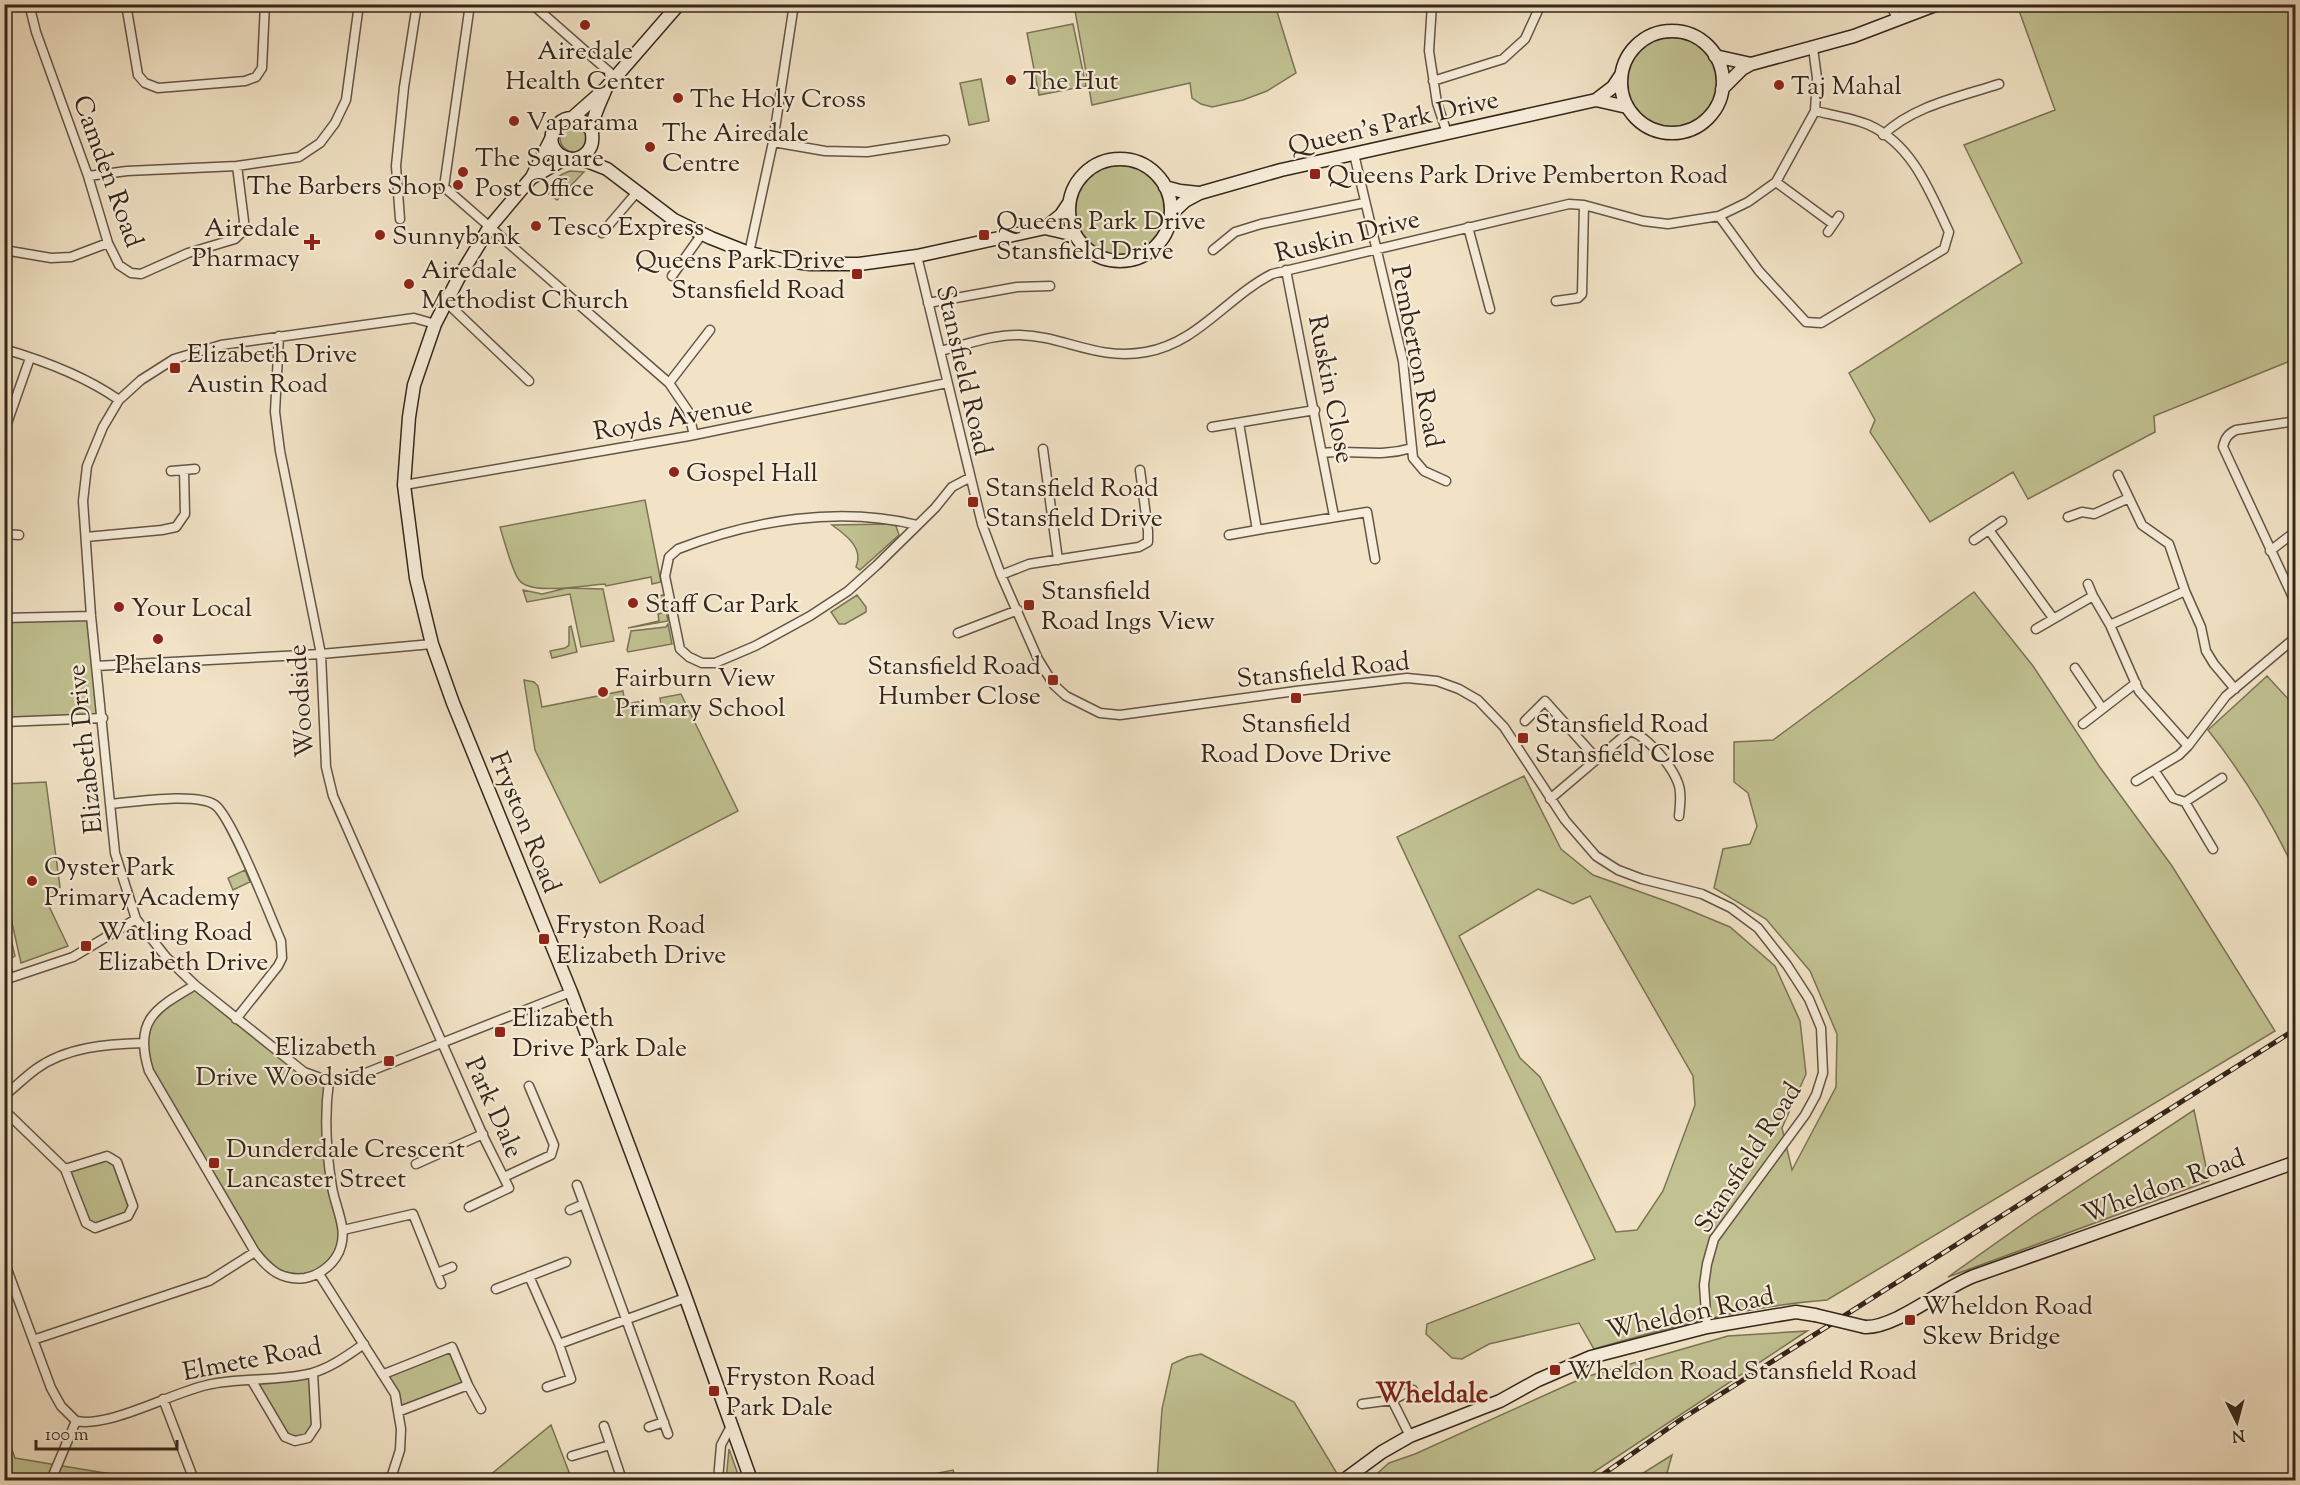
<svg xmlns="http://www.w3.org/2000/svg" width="2300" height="1485" viewBox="0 0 2300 1485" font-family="'Sorts Mill Goudy',serif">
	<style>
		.green { fill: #c1c191; stroke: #7b7456; stroke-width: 1.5; fill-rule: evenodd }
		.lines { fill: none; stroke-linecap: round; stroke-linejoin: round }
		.street-casing { stroke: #645546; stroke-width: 11 }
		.secondary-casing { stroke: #35261b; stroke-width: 15 }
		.street { stroke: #f7edda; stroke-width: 8 }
		.secondary { stroke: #f7edda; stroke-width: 12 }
		.rail-casing { stroke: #35261b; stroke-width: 5 }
		.rail { stroke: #f7edda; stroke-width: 3; stroke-dasharray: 9; stroke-linecap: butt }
		.secondary-bridge-casing { stroke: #35261b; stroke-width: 15; stroke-linecap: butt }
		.secondary-bridge { stroke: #f7edda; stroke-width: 12 }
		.poi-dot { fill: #8f2418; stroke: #f7edda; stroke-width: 2 }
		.labels { text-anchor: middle; stroke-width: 4.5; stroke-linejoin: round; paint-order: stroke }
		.poi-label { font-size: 26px; fill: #35261b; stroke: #f7edda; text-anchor: start }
		.street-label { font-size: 26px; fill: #35261b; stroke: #f7edda }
		.neighbourhood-label { font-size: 27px; font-weight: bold; fill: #7a1f14; stroke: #f7edda }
	</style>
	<rect width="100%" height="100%" fill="#f2e3c6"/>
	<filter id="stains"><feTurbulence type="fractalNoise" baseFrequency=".00333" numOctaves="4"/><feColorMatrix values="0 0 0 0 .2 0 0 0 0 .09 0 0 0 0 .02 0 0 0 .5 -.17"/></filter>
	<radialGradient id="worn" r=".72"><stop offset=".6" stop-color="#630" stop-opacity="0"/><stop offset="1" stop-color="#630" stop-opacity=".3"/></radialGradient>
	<path class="green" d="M1074,5H1275L1296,73L1267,91L1243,100L1212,107L1201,104L1192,98L1190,83L1092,105Z
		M2017,5H2295V359L2154,416L2155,432L2028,499L2013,472L1930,522L1870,432L1875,420L1849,373L2022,263L1964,145L2055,110Z
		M1073,24L1086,86L1039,95L1027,33Z
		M1626 83a46 46 0 1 1 92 0a46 46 0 1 1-92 0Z
		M981,79L989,121L969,125L960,83Z
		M560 138a14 14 0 1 1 28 0a14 14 0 1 1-28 0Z
		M1074 211a46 46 0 1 1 92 0a46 46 0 1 1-92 0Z
		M570,171L584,172L557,200L546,192C549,182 560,174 570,171Z
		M645,500L661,582L652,584L651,577L606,586L605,584C585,585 531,596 519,580C512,571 504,540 500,527Z
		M890,524L896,526L899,535L860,570L856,567C864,548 846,535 832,525Z
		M567,588L603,589L614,641L581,647L570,594L527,602L523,590L542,594Z
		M1974,592L2033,666L2099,766L2172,866L2275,1031L1827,1300C1748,1306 1670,1327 1594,1349L1579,1323L1489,1344L1462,1359L1452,1358L1426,1334L1427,1324L1595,1259L1397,837L1524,776L1561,849L1593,875L1677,905L1730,927L1775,966L1800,1021L1806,1074L1782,1128L1792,1170L1836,1087L1837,1034L1810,971L1766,919L1714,888L1723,849L1750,844L1757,826L1748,793L1734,782V742L1773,740ZM1538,889L1573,904L1590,896L1693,1076L1695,1105L1663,1191L1637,1230L1616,1232L1540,1077L1520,1058L1459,936Z
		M663,595L668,621L628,628L659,621L658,614L665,612L664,609L657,610L655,597Z
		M857,595L866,607V612L845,624H839L831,612Z
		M91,616L103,718L5,723L4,620Z
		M668,624L672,644L628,652L627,650L631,631L666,627Z
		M571,626L577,652L552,658L550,651L565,648L569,645V627Z
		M2267,676L2291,702L2295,698V871C2271,820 2243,774 2208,730Z
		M524,680L534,682L538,686L542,707L623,691L625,704L643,701L645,708L661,705L660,698L681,694L738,811L600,883L535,750Z
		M46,782L60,887L47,902L68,946L21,963L5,892V784Z
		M245,870L250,882L233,890L228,878Z
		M4,917H6L15,956L9,959L14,977L4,980Z
		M195,985L304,1072L329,1081L326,1145L343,1230L332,1262L305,1278L268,1269L149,1071L146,1030L150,1018Z
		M2194,1110L2209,1181L1948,1277L2034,1216Z
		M107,1156L117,1162L133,1206L128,1216L95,1228L86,1223L65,1169Z
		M1807,1331L1582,1480H1370L1389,1463L1415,1454L1585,1377L1728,1336Z
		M452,1347L468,1385L400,1411L384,1374Z
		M1201,1354L1294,1402L1338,1475L1332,1480H1157L1162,1409L1172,1364L1187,1357Z
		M313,1373L316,1426L308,1438L285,1437L252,1381Z
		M551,1425L572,1480H484Z
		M4,1427L15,1458L135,1478L137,1480H5Z
		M729,1449L740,1480H726Z
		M1672,1455L1665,1480H1632Z
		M953,1470L956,1480H903Z"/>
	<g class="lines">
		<g class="street-casing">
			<path id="street" d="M29,4L36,32L88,176L108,243L119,265L131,273L141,274L188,253L235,239L242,232L244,221L237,166
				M126,4L138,75L145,83L158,88L245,81L256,77L262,68L265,4
				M470,4L444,187L669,383L688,411L694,435
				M532,4L615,77
				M1432,4L1429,51L1437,103L1447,133
				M1891,4L1897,20
				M1433,81L1503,59L1525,39L1541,4
				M1883,135C1913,106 1959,97 1999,84
				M773,142L825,151L867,152L945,140
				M1354,154L1403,361L1413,458L1424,471L1446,481
				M88,176L127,171L237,166L299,157L320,143L335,123L346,100L359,4
				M1776,182L1833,224
				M1719,216L1759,271L1806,322L1821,323L1944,249L1949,232C1930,192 1913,145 1869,125C1853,118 1832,115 1815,111
				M400,219L396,166L404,87L417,4
				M1468,227L1490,309
				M1828,232L1839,216
				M602,233L637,192
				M4,250L51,258L71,257L108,243
				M1213,250L1235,232L1261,224L1364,203
				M749,253L773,142L794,4
				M917,256L982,524L1001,575L1038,659L1054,685L1066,696L1100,713L1120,715L1296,691L1407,678L1437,681L1459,689L1478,700L1504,727L1565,820L1596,856L1618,870L1642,879L1702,894L1731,908L1758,928L1787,965L1809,999L1821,1028L1823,1073L1816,1095L1805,1115L1714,1239L1707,1264L1704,1285L1707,1327
				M1286,270L1334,516
				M672,276L702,234
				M1556,301L1578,298L1582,294L1584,205
				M446,302L529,381
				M928,303L1017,287L1050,286
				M435,324L414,318L221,345L174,359L141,380L119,400L103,427L87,466L83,501L91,616L115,853L136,919L166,957L195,985L304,1072L329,1081L358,1076L571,992
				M279,336L275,412L280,451L321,654L326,767L333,796L485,1140L509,1188L469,1207
				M4,349C45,361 85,376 119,400
				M940,351C965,345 994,334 1020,335C1064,336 1097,361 1146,352C1198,343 1227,297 1272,274L1569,204L1584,205L1643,221L1668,224L1719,216L1748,202L1776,182L1815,111L1817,78L1813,48
				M669,383L710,330
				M2296,421L2236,430C2228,434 2225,438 2223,447L2296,604
				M1239,423L1257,530L1367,512L1375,559
				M1212,427L1315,410
				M4,432L30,358
				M1043,449L1058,560
				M1323,453C1356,449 1378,458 1412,448
				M171,471L195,469
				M2118,475L2142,525L2169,544L2185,591L2201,627L2206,651L2214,664L2235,689
				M404,485L689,436L947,383
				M2068,517L2082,512L2094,514L2129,498
				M917,525C839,506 753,520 678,549L669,557L665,576L680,649L689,657L702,663H715L755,646L810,616L848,591L877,565L935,508L952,487L969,478
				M1989,530L2053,618
				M4,534L19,535
				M1229,535L1257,530
				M86,537L162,530L176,527L185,514L184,470
				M1974,540L2002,521
				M2270,551L2296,531
				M1001,575L1029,564L1139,547L1148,542V531L1140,470
				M2088,584L2093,596
				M4,618L91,616
				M2110,625L2185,591
				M2036,629L2093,596L2110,625L2139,691L2188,746
				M958,633L1018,610
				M96,666L321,654L432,644
				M2075,668L2102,708
				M1525,721L1545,701L1596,758
				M4,722L103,718
				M2083,724L2136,683
				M2154,770L2173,798L2185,802L2222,778
				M2136,781L2179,755L2188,746L2226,696L2296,637
				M1550,799L1630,731C1647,736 1672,766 1678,783C1682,793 1680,806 1679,816
				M2185,802L2213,849
				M110,804C133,802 197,792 215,805C232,817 270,916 281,941L282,958L278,966L236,1019
				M4,980L73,957L136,919
				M195,985C156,1008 133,1020 149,1071L255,1252C269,1270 282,1281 305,1278C321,1275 337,1262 341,1246C347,1227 335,1206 332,1187C326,1151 324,1117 329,1081
				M4,1096C15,1087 25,1077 36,1069C66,1047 107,1044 143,1043
				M4,1110L65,1169L86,1223L95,1228L128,1216L133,1206L117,1162L107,1156L65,1169
				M416,1164L483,1134
				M504,1177L551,1155L554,1145L529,1086
				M577,1185L668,1434
				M570,1210L584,1204
				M343,1230L413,1214L441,1284
				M4,1261L51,1388L61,1406L76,1421C109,1428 171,1393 207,1385C241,1377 278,1382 312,1373C332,1367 348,1355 364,1344
				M437,1273L452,1267
				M319,1274L395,1394L401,1429L400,1450L392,1475L387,1480
				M529,1276L559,1344L571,1379L547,1387
				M496,1289L566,1262
				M33,1340L209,1281L255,1252
				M559,1344L685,1298
				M384,1374L452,1347L468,1385L400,1411
				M252,1381L285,1437L295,1441L308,1438L316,1426L313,1373
				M468,1385L481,1409
				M163,1399L194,1480
				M1392,1400L1410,1436
				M1362,1404L1392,1400L1413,1390
				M604,1426L622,1480
				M649,1427L664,1422
				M572,1456L610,1445
				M51,1480L76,1421
				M718,1480L721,1445L731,1426"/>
		</g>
		<g class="secondary-casing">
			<path id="secondary" d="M1621 82a51 51 0 1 1 102 0a51 51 0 1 1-102 0Z
				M1715,56L1751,64
				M1722,89L1742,69L1751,64L1854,36L1938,4
				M1596,100L1627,107
				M572,118L606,88L679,4
				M591,130C570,99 535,136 560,155C565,158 572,160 578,158C584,156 589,151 591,146C594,139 591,133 592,127C594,113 601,101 606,88
				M552,137L532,177L489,228L458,279L435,324L414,385L409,417L404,485L416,578L432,644L453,703L571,992L684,1293L751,1480
				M579,158L607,169L674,220L711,238L749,253L788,261L810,264H859L917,256L1045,228L1061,215L1069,203
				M1069 210a51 51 0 1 1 102 0a51 51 0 1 1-102 0Z
				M533,177L566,158
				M1165,187L1180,191L1199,193
				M1171,214L1185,201L1200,193L1281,170L1596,100L1613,87L1621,75
				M1045,228L1075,235
				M1865,1327C1896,1328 1942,1288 1974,1276L2296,1162
				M1344,1480L1382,1452L1410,1436L1500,1401L1538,1380L1591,1357L1707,1327L1796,1312L1815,1315"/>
		</g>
		<use href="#street" class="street"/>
		<use href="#secondary" class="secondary"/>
		<g class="rail-casing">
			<path id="rail" d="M1595,1480L1680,1420L2296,1029"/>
		</g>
		<use href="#rail" class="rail"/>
		<g class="secondary-bridge-casing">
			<path id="secondary-bridge" d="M1815,1315L1865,1327"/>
		</g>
		<use href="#secondary-bridge" class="secondary-bridge"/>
	</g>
	<g class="poi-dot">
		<circle cx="585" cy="25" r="6"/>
		<circle cx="1011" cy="80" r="6"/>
		<circle cx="1779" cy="85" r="6"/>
		<circle cx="678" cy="98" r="6"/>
		<circle cx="514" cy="121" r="6"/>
		<circle cx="650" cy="147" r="6"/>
		<circle cx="463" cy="172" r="6"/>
		<rect x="1309" y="168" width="12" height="12" rx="3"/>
		<circle cx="458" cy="185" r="6"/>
		<circle cx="536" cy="226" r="6"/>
		<circle cx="380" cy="235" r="6"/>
		<rect x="978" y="229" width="12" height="12" rx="3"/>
		<path d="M309 233h6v6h6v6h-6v6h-6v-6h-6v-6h6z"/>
		<rect x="851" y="268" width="12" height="12" rx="3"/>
		<circle cx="409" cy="284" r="6"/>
		<rect x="169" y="362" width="12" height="12" rx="3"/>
		<circle cx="674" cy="472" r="6"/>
		<rect x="967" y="496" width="12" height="12" rx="3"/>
		<circle cx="633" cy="603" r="6"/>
		<rect x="1023" y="599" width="12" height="12" rx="3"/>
		<circle cx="119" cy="607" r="6"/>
		<circle cx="158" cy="639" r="6"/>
		<rect x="1047" y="674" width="12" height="12" rx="3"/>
		<circle cx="603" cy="692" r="6"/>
		<rect x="1290" y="692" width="12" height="12" rx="3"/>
		<rect x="1517" y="732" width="12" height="12" rx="3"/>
		<circle cx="32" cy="881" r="6"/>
		<rect x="538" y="933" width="12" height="12" rx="3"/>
		<rect x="80" y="940" width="12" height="12" rx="3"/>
		<rect x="494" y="1026" width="12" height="12" rx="3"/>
		<rect x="383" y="1055" width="12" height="12" rx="3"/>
		<rect x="208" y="1157" width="12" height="12" rx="3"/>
		<rect x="1904" y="1314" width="12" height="12" rx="3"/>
		<rect x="1549" y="1364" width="12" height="12" rx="3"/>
		<rect x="708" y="1385" width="12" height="12" rx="3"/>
	</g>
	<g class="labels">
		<g class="poi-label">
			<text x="585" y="59" text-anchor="middle">Airedale<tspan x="585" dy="30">Health Center</tspan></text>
			<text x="1023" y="89">The Hut</text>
			<text x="1791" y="94">Taj Mahal</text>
			<text x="690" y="107">The Holy Cross</text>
			<text x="526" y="130">Vaparama</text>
			<text x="662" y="141">The Airedale<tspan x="662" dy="30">Centre</tspan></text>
			<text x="475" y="166">The Square<tspan x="475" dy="30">Post Office</tspan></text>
			<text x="1327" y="183">Queens Park Drive Pemberton Road</text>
			<text x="446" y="194" text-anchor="end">The Barbers Shop</text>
			<text x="996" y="229">Queens Park Drive<tspan x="996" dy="30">Stansfield Drive</tspan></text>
			<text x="548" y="235">Tesco Express</text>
			<text x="300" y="236" text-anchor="end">Airedale<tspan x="300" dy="30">Pharmacy</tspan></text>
			<text x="392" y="244">Sunnybank</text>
			<text x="845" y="268" text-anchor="end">Queens Park Drive<tspan x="845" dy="30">Stansfield Road</tspan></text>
			<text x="421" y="278">Airedale<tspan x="421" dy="30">Methodist Church</tspan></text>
			<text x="187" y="362">Elizabeth Drive<tspan x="187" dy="30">Austin Road</tspan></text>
			<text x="686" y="481">Gospel Hall</text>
			<text x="985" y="496">Stansfield Road<tspan x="985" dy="30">Stansfield Drive</tspan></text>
			<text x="1041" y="599">Stansfield<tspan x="1041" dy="30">Road Ings View</tspan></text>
			<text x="645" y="612">Staff Car Park</text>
			<text x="131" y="616">Your Local</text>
			<text x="158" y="673" text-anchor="middle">Phelans</text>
			<text x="1041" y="674" text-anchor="end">Stansfield Road<tspan x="1041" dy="30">Humber Close</tspan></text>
			<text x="615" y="686">Fairburn View<tspan x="615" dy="30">Primary School</tspan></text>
			<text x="1296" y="732" text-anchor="middle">Stansfield<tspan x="1296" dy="30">Road Dove Drive</tspan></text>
			<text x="1535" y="732">Stansfield Road<tspan x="1535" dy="30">Stansfield Close</tspan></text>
			<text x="44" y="875">Oyster Park<tspan x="44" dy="30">Primary Academy</tspan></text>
			<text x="556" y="933">Fryston Road<tspan x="556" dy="30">Elizabeth Drive</tspan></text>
			<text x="98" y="940">Watling Road<tspan x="98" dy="30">Elizabeth Drive</tspan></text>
			<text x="512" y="1026">Elizabeth<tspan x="512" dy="30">Drive Park Dale</tspan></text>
			<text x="377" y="1055" text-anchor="end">Elizabeth<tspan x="377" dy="30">Drive Woodside</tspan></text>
			<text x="226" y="1157">Dunderdale Crescent<tspan x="226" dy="30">Lancaster Street</tspan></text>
			<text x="1922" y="1314">Wheldon Road<tspan x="1922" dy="30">Skew Bridge</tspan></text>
			<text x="1567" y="1379">Wheldon Road Stansfield Road</text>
			<text x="726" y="1385">Fryston Road<tspan x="726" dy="30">Park Dale</tspan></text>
		</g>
		<g class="street-label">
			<text transform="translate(1393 122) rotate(-13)" y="9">Queen's Park Drive</text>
			<text transform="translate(109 171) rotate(70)" y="9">Camden Road</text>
			<text transform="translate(1347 235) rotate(-14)" y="9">Ruskin Drive</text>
			<text transform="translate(1418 356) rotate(79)" y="9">Pemberton Road</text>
			<text transform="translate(965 370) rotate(77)" y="9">Stansfield Road</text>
			<text transform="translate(1332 389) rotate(79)" y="9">Ruskin Close</text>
			<text transform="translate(673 417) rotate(-10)" y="9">Royds Avenue</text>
			<text transform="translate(1323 669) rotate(-6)" y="9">Stansfield Road</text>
			<text transform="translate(300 701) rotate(-94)" y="9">Woodside</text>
			<text transform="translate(84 749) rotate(-96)" y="9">Elizabeth Drive</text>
			<text transform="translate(526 822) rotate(68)" y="9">Fryston Road</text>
			<text transform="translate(495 1107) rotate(66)" y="9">Park Dale</text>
			<text transform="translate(1747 1157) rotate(-57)" y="9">Stansfield Road</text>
			<text transform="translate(2163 1185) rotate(-20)" y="9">Wheldon Road</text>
			<text transform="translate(1690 1312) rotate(-12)" y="9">Wheldon Road</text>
			<text transform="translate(252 1358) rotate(-11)" y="9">Elmete Road</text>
		</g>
		<g class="neighbourhood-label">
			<text x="1432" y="1402">Wheldale</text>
		</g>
	</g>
	<rect width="2300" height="1485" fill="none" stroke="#f2e3c6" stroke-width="24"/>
	<rect x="6" y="6" width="2288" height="1473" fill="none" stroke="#35261b" stroke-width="3"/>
	<rect x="12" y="12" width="2276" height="1461" fill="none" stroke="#35261b" stroke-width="1.5"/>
	<g transform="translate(2237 1422) rotate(174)" stroke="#f7edda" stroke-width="4.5" paint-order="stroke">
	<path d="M0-4.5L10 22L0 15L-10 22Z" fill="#35261b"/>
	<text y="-9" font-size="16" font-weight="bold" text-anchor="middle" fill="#35261b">N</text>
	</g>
	<path d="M36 1440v9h141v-9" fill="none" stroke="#35261b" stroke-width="3"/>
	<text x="45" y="1440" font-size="18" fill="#35261b" stroke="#f7edda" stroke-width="4.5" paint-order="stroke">100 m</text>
	<rect width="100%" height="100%" filter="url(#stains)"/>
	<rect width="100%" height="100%" fill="url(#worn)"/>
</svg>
